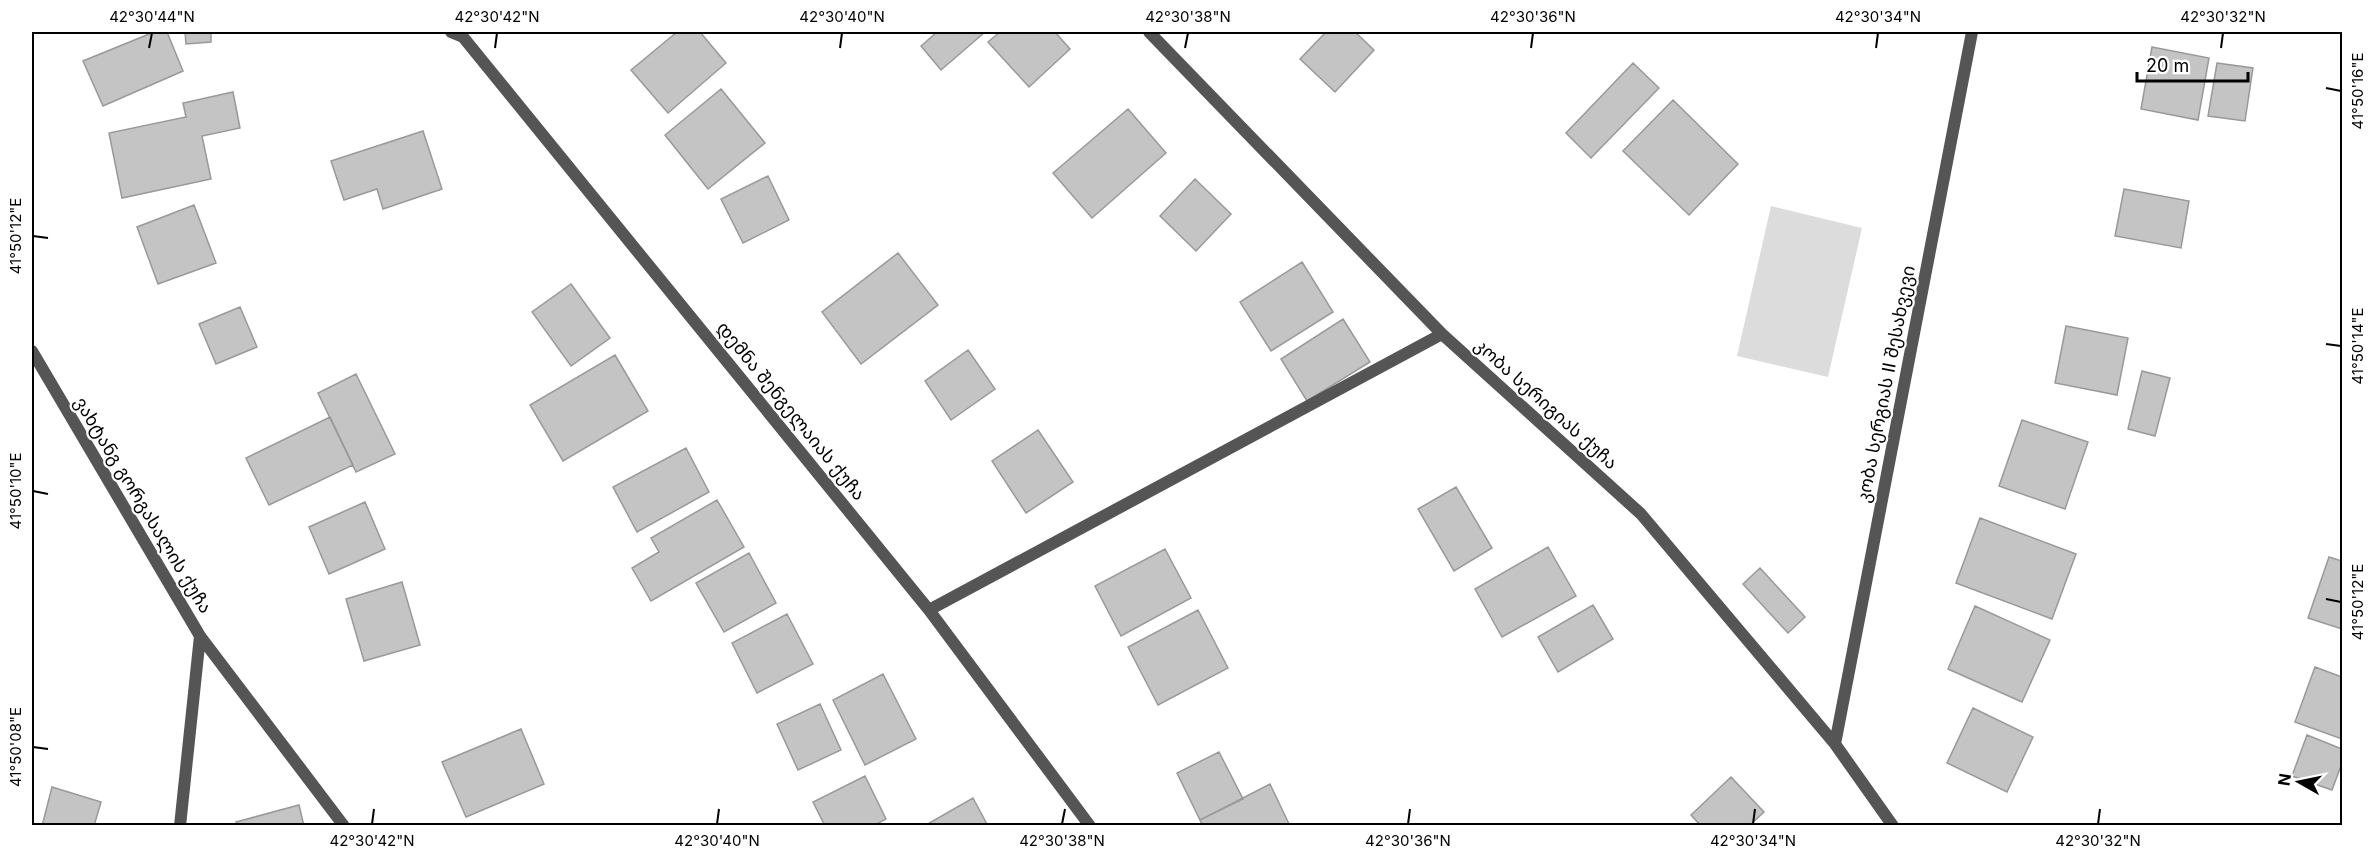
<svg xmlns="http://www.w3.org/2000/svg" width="2374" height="857" viewBox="0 0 2374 857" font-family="Inter,'Noto Sans Georgian',sans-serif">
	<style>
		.pitch { fill: #dcdcdc }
		.building { fill: #c4c4c4; stroke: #999; stroke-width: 1.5 }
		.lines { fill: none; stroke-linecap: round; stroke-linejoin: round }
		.street { stroke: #555; stroke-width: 12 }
		.ticks { fill: none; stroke: #000; stroke-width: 2 }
		.labels { text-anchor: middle; stroke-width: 4.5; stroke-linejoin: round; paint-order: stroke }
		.street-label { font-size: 18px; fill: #000; stroke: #fff }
		.neatline { fill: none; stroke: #000; stroke-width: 2 }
		.ticks-label { font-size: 15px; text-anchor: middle; fill: #000 }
	</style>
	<rect width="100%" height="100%" fill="#fff"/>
	<path class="pitch" d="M1771,206L1862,228L1828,377L1737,356Z"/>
	<path class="building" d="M154,32H167L183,71L103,106L83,61Z
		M185,32H211V42L186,44Z
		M677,32H700L726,63L668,113L631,70Z
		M937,32H985L941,70L921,46Z
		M1000,32H1055L1070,49L1029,87L988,42Z
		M1326,32H1355L1374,50L1335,92L1300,59Z
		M2152,47L2209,58L2198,120L2141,109Z
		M1633,63L1659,88L1591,158L1566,133Z
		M2217,63L2253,68L2245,121L2208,116Z
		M721,89L765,143L708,189L665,135Z
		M233,92L240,128L202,136L211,179L122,198L109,133L186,117L183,103Z
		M1673,100L1738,164L1689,215L1623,151Z
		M1128,109L1166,153L1092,218L1053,173Z
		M423,131L442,189L383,209L377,189L344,200L331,161Z
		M768,176L789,220L743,243L721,199Z
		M1195,179L1231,214L1196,251L1160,216Z
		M2124,189L2189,201L2181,248L2115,236Z
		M194,205L216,263L158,284L137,227Z
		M898,253L938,305L861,364L822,312Z
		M1302,262L1333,312L1271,351L1240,302Z
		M571,284L610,338L571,366L532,312Z
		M240,307L257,347L216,364L199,324Z
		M1343,319L1370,362L1307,401L1281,359Z
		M2066,326L2128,338L2117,395L2055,383Z
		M968,350L995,389L951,420L925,381Z
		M615,355L648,411L563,461L530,405Z
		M2142,371L2170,378L2155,436L2128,429Z
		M356,374L395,454L356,472L318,393Z
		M330,417L353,465L269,505L246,458Z
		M2022,420L2088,442L2065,509L1999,486Z
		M1038,430L1073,482L1026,513L992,461Z
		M686,448L709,492L637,532L613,487Z
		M1456,487L1492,548L1454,571L1418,509Z
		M717,500L744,547L651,601L632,568L659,552L651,538Z
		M365,502L385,549L329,574L309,527Z
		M1980,518L2076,554L2052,619L1956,583Z
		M1548,547L1576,596L1502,637L1475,589Z
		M1165,549L1191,598L1121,636L1095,586Z
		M749,553L776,603L724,632L696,583Z
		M2329,557L2342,561V629L2308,618Z
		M1760,568L1805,617L1788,633L1743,584Z
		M402,582L420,645L364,661L346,599Z
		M1593,605L1613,639L1558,672L1538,637Z
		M1975,606L2050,640L2022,702L1948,669Z
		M1198,610L1228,668L1158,705L1128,647Z
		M787,614L813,664L757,693L732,643Z
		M2315,667L2342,677V739L2295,722Z
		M883,674L916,739L865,765L833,700Z
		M820,704L841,750L798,770L777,724Z
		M1973,708L2033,737L2007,792L1947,763Z
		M521,729L544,784L466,817L442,762Z
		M2307,735L2342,749V763L2332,790L2292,776Z
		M1219,752L1243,799L1200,820L1177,773Z
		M865,776L886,819L873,826H825L813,802Z
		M1731,777L1764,812L1749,826H1701L1691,815Z
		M1270,784L1290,826H1203L1200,820Z
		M52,787L101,802L94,826H42Z
		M973,798L988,826H924Z
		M299,805L304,826H238L236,822Z"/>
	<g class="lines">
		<path class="street" d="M451,32L463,37L929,610L1090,826
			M1149,32L1442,334L1641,514L1835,744L1893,826
			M32,351L200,636L180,826
			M929,610L1442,334
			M200,636L344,826
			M1835,744L1972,32"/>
	</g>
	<path class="ticks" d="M149,48L152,33M495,48L497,33M840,48L842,33M1185,48L1188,33M1531,48L1533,33M1876,48L1878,33M2221,48L2223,33M2326,88L2341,91M33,236L48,238M2326,344L2341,346M33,491L48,494M2326,599L2341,602M33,747L48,749M372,824L374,809M717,824L719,809M1062,824L1065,809M1408,824L1410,809M1753,824L1755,809M2098,824L2100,809"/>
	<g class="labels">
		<g class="street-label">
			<text transform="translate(1886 384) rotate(-79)" y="6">კობა სერგიას II შესახვევი</text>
			<text transform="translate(1546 404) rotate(42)" y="6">კობა სერიგიას ქუჩა</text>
			<text transform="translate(791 411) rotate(51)" y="6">დემნა შენგელაიას ქუჩა</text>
			<text transform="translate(143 505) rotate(59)" y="6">ვახტანგ გორგასალის ქუჩა</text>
		</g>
	</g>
	<rect width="2374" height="857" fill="none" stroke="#ffffff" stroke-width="66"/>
	<g transform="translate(2299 782) rotate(279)" stroke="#ffffff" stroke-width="4.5" paint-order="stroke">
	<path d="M0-4.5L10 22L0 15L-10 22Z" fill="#000000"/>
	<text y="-9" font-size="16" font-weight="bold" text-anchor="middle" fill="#000000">N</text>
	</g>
	<path d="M2137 72v9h111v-9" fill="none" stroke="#000000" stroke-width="3"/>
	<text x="2146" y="72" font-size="18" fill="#000000" stroke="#ffffff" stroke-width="4.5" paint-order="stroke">20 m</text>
	<rect x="33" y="33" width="2308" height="791" class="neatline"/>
	<g class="ticks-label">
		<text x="152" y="22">42°30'44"N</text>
		<text x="497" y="22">42°30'42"N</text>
		<text x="842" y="22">42°30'40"N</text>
		<text x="1188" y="22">42°30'38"N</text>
		<text x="1533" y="22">42°30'36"N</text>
		<text x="1878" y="22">42°30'34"N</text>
		<text x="2223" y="22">42°30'32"N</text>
		<text transform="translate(2358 91) rotate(-90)" y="5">41°50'16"E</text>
		<text transform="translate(16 236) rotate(-90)" y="5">41°50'12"E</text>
		<text transform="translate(2358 346) rotate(-90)" y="5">41°50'14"E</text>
		<text transform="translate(16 491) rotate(-90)" y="5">41°50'10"E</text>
		<text transform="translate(2358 602) rotate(-90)" y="5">41°50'12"E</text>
		<text transform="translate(16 747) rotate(-90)" y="5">41°50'08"E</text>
		<text x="372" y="846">42°30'42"N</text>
		<text x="717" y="846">42°30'40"N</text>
		<text x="1062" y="846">42°30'38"N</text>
		<text x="1408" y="846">42°30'36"N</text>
		<text x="1753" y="846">42°30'34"N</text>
		<text x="2098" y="846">42°30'32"N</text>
	</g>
</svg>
